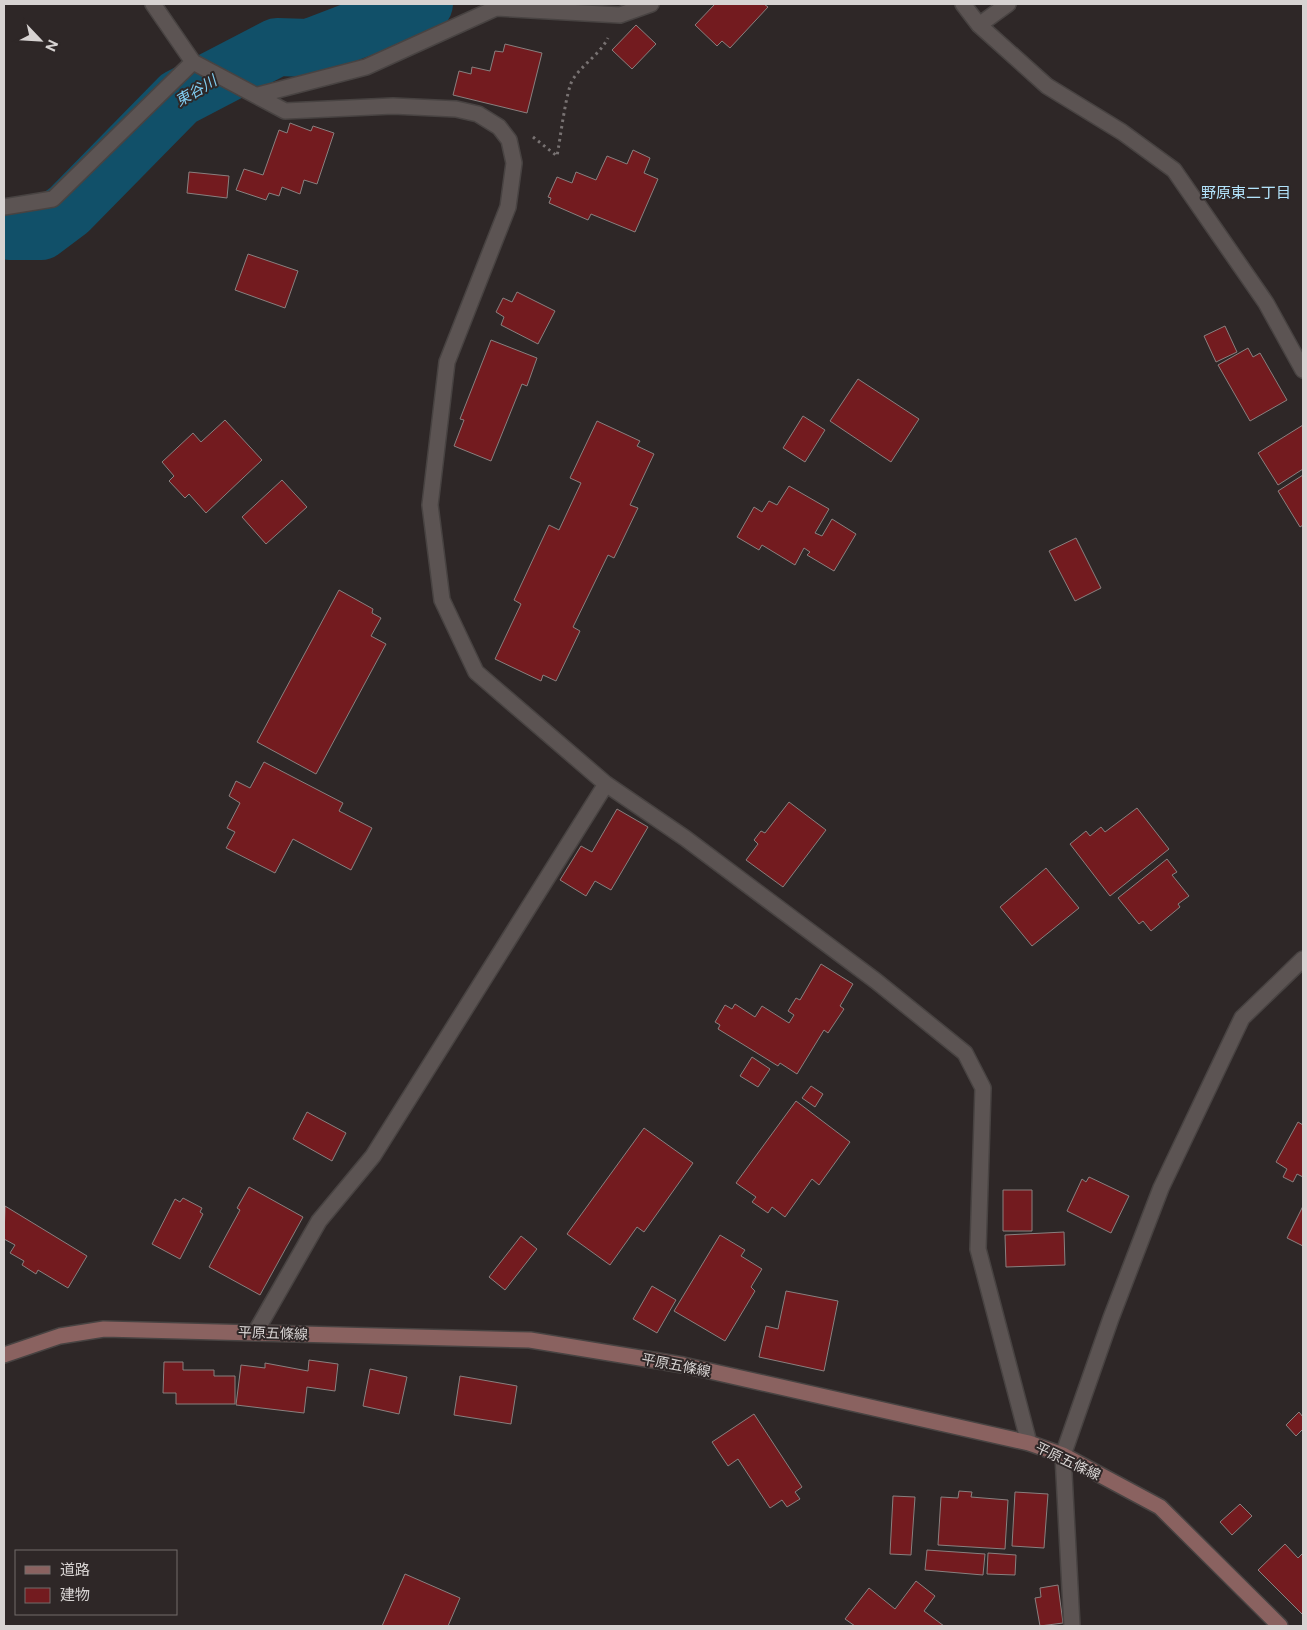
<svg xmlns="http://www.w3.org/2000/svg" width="1307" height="1630" viewBox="0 0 1307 1630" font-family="'Public Sans','Noto Sans JP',sans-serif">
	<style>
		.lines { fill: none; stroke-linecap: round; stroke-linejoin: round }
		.river { stroke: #115069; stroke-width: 58 }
		.building { fill: #731b1f; stroke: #89807f }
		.street-casing { stroke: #484342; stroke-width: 18 }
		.secondary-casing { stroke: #484342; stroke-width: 18 }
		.path { stroke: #787272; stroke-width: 3; stroke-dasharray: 2.5 4; stroke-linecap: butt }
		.street { stroke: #5c5453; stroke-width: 15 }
		.secondary { stroke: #8a6260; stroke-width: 15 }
		.labels { text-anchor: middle; stroke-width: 4; stroke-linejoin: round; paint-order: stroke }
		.street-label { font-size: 14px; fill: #d7d3d2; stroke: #2e2727 }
		.water-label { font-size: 15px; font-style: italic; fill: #80ccf0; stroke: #2e2727 }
		.neighbourhood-label { font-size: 15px; fill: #b3e4fc; stroke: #2e2727 }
	</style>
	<rect width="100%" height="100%" fill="#2e2727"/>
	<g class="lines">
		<path class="river" d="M4,228L9,231H41L69,210L179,98L277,47L309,48L424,4"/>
	</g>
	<path class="building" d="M715,4H764L768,7L730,48L722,41L717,46L695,25Z
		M636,25L656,44L632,69L612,50Z
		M505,44L542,53L527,113L453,95L459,71L471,74L472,67L490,71L495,51L503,52Z
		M290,123L311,131L313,126L334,133L317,184L304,180L300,194L282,187L279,196L269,193L266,200L236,190L244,169L263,175L279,130L287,133Z
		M633,150L650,158L644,173L658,179L635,232L591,214L588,220L549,203L551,198L548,197L557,177L572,183L576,172L596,180L607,156L627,164Z
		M189,172L229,176L227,198L187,193Z
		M248,254L298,271L285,308L235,290Z
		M517,292L555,311L538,344L501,325L504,317L496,312L503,298L512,302Z
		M1225,326L1237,352L1216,362L1204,336Z
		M491,340L537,358L527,386L522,384L491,461L454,446L464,420L460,419Z
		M1248,348L1253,357L1260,353L1287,400L1250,421L1218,365Z
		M858,379L919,419L891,462L830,421Z
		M803,416L825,430L805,462L783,448Z
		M225,420L262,460L206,513L189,494L185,498L169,481L174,476L162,462L193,433L201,442Z
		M597,421L640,441L637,446L654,454L630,505L638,508L614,558L608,555L573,627L580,631L556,681L543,675L541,681L495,659L521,604L514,600L549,525L559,530L581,483L570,478Z
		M1303,425V469L1278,485L1258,453Z
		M1303,475V525L1300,527L1278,491Z
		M282,480L307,507L266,544L242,517Z
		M789,486L829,509L815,533L822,536L832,519L856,534L834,571L807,555L810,552L804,548L795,565L762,545L759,550L737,537L754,507L762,512L769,501L777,505Z
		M1076,538L1101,588L1075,601L1049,551Z
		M339,590L373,609L372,613L381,618L371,636L386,644L316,774L257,742Z
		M264,762L343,803L339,811L372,828L351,870L293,839L275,873L226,848L235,832L227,828L240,803L229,796L236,781L250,788Z
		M789,802L826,830L783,887L746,860L758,844L754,840L761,831L765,833Z
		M1137,808L1169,849L1110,896L1070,844L1086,831L1090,836L1101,827L1105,832Z
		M617,809L648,827L611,890L595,881L586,896L560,880L581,846L592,852Z
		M1167,859L1177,872L1172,875L1189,896L1178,904L1180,907L1151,931L1143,921L1139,924L1118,898Z
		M1046,868L1079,908L1032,946L1000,907Z
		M821,964L853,984L840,1006L844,1009L828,1033L824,1030L797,1074L780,1063L778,1066L718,1029L720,1025L715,1022L725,1005L732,1009L735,1004L755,1017L762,1006L789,1023L794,1015L788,1011L796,998L800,1000Z
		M752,1057L770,1069L758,1087L740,1076Z
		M811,1086L823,1094L815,1107L802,1098Z
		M796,1101L850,1142L819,1185L812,1179L785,1217L772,1207L768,1213L752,1202L756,1197L736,1183Z
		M307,1112L346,1133L332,1161L293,1139Z
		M1298,1122L1303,1125V1177L1297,1174L1293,1182L1283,1177L1287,1169L1276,1162Z
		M644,1128L693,1163L644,1232L637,1227L610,1265L567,1234Z
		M1089,1177L1129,1196L1111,1233L1067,1211L1082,1179L1086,1182Z
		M249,1187L303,1217L260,1295L209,1267L240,1210L237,1208Z
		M1003,1190H1032V1231H1003Z
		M183,1198L202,1208L200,1212L203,1214L180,1259L152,1244L175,1199L180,1202Z
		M5,1206L87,1256L68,1288L38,1270L36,1274L22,1265L24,1261L10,1253L15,1245L4,1239Z
		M1303,1206V1246L1287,1238Z
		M1064,1232L1065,1265L1006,1267L1005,1235Z
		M720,1235L745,1250L741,1256L762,1269L751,1287L755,1291L725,1341L674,1311Z
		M521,1236L537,1249L505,1290L489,1277Z
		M652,1286L676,1300L657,1333L633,1319Z
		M786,1291L838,1301L824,1371L759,1357L766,1326L778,1329Z
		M309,1360L338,1364L335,1391L307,1387L304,1413L236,1405L241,1365L265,1368V1363L308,1371Z
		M164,1362H183V1370H214V1376H235V1404H176V1393H163Z
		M370,1369L407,1377L399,1414L363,1406Z
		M460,1376L517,1386L511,1424L454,1415Z
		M1299,1412L1303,1417V1429L1296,1436L1286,1425Z
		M754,1414L802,1487L795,1492L800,1499L787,1507L782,1500L770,1508L738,1459L728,1466L712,1442Z
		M959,1491L972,1492L971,1497L1008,1500L1005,1549L938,1545L941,1497L958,1498Z
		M1015,1492L1048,1494L1044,1548L1012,1546Z
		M893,1496L915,1497L911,1555L890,1554Z
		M1240,1504L1252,1516L1232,1535L1220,1522Z
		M1285,1544L1298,1558L1303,1553V1615L1258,1570Z
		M927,1550L985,1554L983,1575L925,1570Z
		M988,1553L1016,1555L1015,1575L987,1574Z
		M405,1574L460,1598L448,1626H382Z
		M916,1581L935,1596L924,1611L944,1626H855L845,1619L869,1588L895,1609Z
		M1058,1585L1063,1623L1040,1626L1035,1598L1041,1597L1040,1588Z"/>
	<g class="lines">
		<g class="street-casing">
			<path id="street" d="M153,4L193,62L285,111L393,106L456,109L478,114L499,127L509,140L514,163L508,207L447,362L430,505L442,600L476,672L606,784L685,838L876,981L965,1053L983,1088L978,1249L1029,1443
				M963,4L979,25L1047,86L1122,132L1174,170L1266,303L1303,370
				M979,25L1008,4
				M258,95L366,67L496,8L620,15L651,4
				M4,207L53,199L193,62
				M255,1333L319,1221L373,1156L606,784
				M1072,1626L1063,1455L1111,1318L1161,1188L1242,1018L1303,959"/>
		</g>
		<g class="secondary-casing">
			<path id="secondary" d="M4,1355L60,1336L104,1329L530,1340L683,1365L1029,1443L1063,1455L1160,1507L1280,1626"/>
		</g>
		<path class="path" d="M533,137L557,156C560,141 566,90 573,79C583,64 600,54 608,38"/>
		<use href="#street" class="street"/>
		<use href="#secondary" class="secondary"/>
	</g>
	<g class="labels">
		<g class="street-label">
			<text transform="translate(273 1333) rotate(2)" y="5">平原五條線</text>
			<text transform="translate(676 1365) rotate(11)" y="5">平原五條線</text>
			<text transform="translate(1068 1461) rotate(25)" y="5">平原五條線</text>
		</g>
		<g class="water-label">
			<text transform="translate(196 91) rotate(-31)" y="5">東谷川</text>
		</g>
		<g class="neighbourhood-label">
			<text x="1246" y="198">野原東二丁目</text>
		</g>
	</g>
	<rect width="1307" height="1630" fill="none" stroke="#d7d3d2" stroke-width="10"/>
	<rect x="15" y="1550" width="162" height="65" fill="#2e2727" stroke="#726c6b"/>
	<rect x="25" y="1566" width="25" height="8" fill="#8a6260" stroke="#726c6b"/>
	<text x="60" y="1575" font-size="15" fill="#d7d3d2">道路</text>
	<rect x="25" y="1588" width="25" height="15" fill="#731b1f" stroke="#726c6b"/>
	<text x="60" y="1600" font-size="15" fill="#d7d3d2">建物</text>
	<g transform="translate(40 40) rotate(115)" stroke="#2e2727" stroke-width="4" paint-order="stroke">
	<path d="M0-4L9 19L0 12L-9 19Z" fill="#d7d3d2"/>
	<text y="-8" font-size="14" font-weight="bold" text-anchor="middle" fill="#d7d3d2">N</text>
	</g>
</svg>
